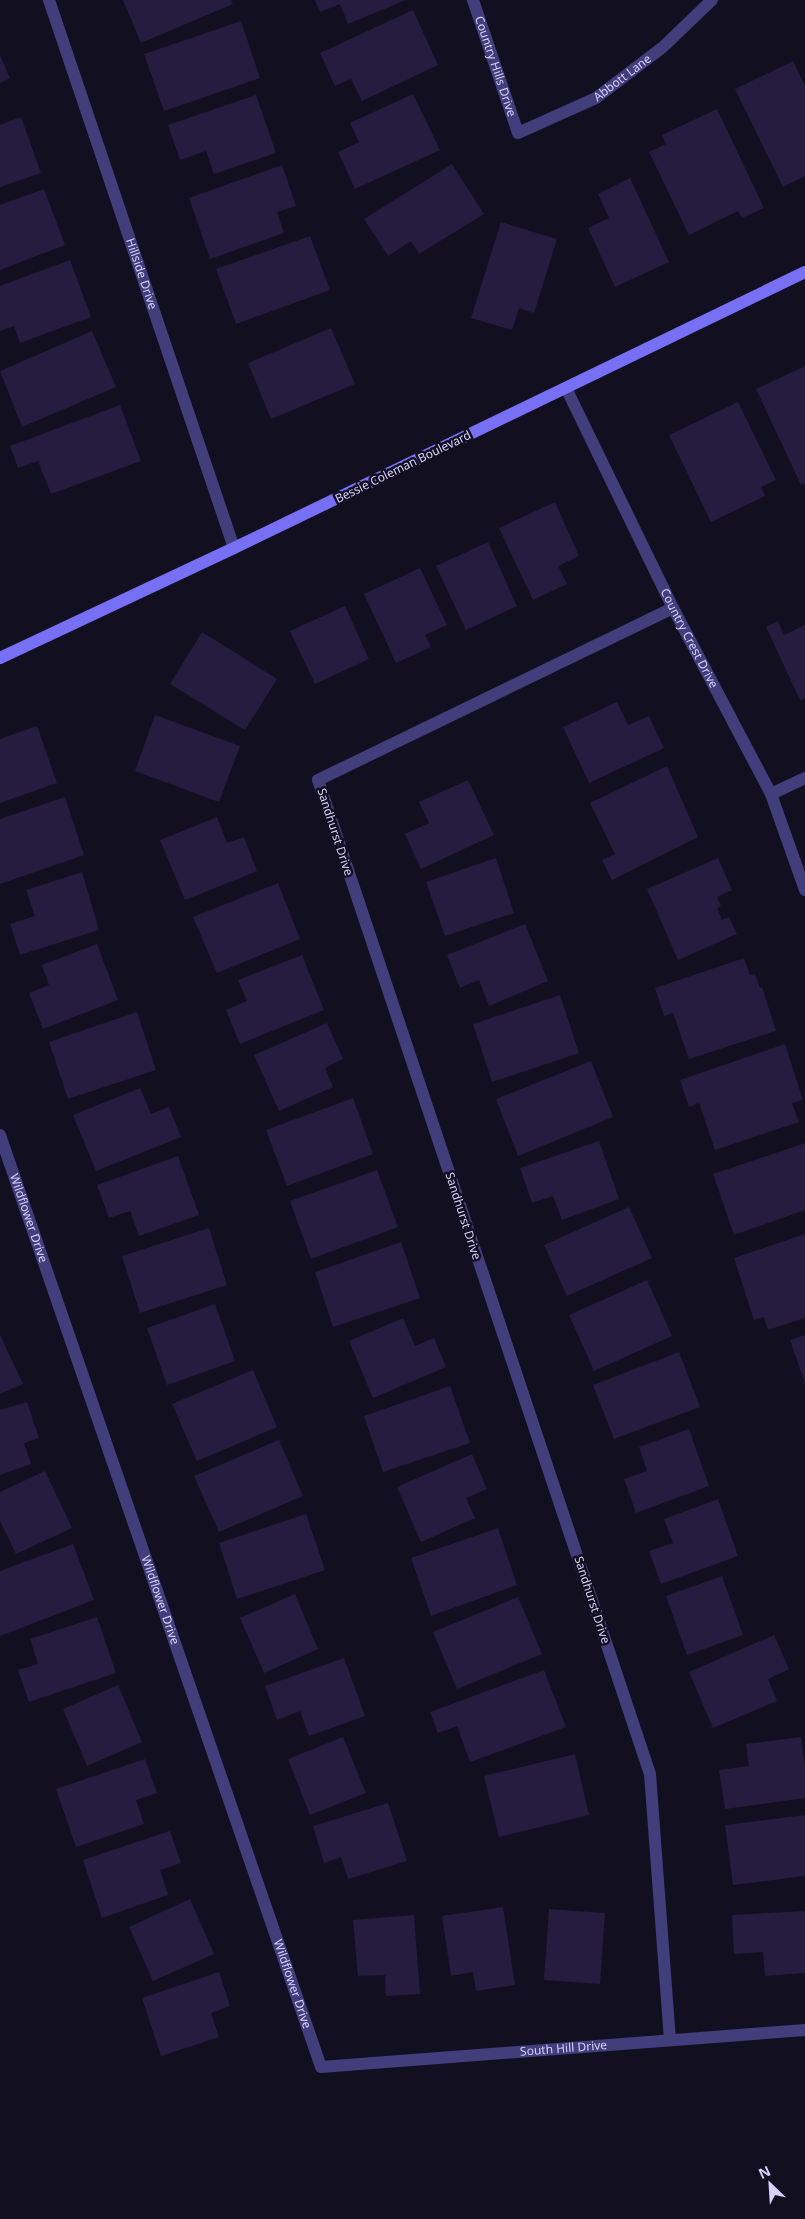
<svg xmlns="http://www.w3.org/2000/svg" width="805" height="2219" viewBox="0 0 805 2219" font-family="'Noto Sans',sans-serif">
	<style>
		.building { fill: #251c40 }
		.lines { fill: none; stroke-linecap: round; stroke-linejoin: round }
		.street { stroke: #423d7b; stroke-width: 12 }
		.secondary { stroke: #7870f4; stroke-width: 12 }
		.labels { text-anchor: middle; stroke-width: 5; stroke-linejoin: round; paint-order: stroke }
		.street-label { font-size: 12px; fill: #d8d1fb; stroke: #120f20 }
	</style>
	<rect width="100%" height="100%" fill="#120f20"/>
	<path class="building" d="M123,0H231L233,4L141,43Z
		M315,0H406L348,24L340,4L320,12Z
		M413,10L438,65L362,101L351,79L335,86L320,53Z
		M241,21L260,78L164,111L144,54Z
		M0,55L10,78L0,83Z
		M793,61L805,86V176L783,187L735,89Z
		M413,94L440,150L355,189L338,152L359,142L350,123Z
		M256,95L276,153L214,174L206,151L180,160L168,125Z
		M717,109L764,208L742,218L738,211L689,235L649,152L666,144L662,135Z
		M21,117L41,173L0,187V125Z
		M452,164L484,214L419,254L411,241L388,256L364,219Z
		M282,165L296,206L277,212L284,233L210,259L189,198Z
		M630,178L669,262L615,287L588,228L609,218L598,194Z
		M44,189L65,245L0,270V205Z
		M501,222L557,239L534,313L519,308L512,330L471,318Z
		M310,236L330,290L236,324L216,269Z
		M70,260L91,317L20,343L14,326L0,331V286Z
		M331,328L355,384L271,419L248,363Z
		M92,331L116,387L22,427L0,371Z
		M805,366V483L801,485L756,389Z
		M738,402L776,480L761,487L765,496L711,522L669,435Z
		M120,405L141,461L51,494L38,461L18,468L10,446Z
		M555,502L579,556L558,566L567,584L533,600L499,528Z
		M488,542L517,606L466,630L436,566Z
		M420,568L447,625L425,635L431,647L396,663L364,594Z
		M345,606L369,659L315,684L290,631Z
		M778,621L784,635L805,625V698L800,700L766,627Z
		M202,632L277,679L245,730L170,684Z
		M617,702L628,725L649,716L664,748L589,783L563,727Z
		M155,715L240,746L219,802L135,771Z
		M37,726L57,783L0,803V739Z
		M667,766L698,837L612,880L602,860L615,854L590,803Z
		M468,780L494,835L421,869L405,834L429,823L419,802Z
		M65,797L84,855L0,884V819Z
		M217,817L227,843L244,837L257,871L185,900L160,840Z
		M496,858L514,913L445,936L426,882Z
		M718,858L732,890L717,897L721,906L717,908L722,920L729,917L737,934L678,960L647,889Z
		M82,872L99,930L20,955L10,924L35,916L26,890Z
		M278,883L300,939L217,973L193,917Z
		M525,924L548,981L489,1006L479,980L460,988L447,955Z
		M97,944L118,1000L43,1029L29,993L49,985L42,965Z
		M302,955L324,1010L240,1044L226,1010L247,1001L238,980Z
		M744,958L750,975L755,974L760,988L762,987L776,1031L689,1059L673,1013L664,1016L655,988Z
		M560,995L579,1053L492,1082L473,1024Z
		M137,1012L156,1070L68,1099L49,1042Z
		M327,1023L343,1059L325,1068L333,1087L279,1111L254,1055Z
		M785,1044L803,1100L792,1103L799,1122L715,1150L699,1103L689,1107L680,1080Z
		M591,1061L613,1117L518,1156L496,1099Z
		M140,1088L151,1114L169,1107L181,1137L96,1171L73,1115Z
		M353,1098L373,1154L287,1186L266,1130Z
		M599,1141L619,1199L562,1220L553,1196L532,1203L520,1168Z
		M805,1143V1210L734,1235L713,1174Z
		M178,1156L199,1215L139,1236L130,1211L109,1218L97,1185Z
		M377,1170L398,1227L311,1259L290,1201Z
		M629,1207L652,1258L567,1296L544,1245Z
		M209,1228L227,1285L140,1313L122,1256Z
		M805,1234V1318L768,1330L764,1317L754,1320L734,1258Z
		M401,1242L420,1298L333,1327L315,1272Z
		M647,1280L672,1336L594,1371L569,1315Z
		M215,1304L235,1361L167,1385L147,1328Z
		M403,1318L415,1346L434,1338L446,1367L373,1398L349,1341Z
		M0,1335L23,1384L0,1394Z
		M805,1335V1383L790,1340Z
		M679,1352L700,1407L614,1439L593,1385Z
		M253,1370L277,1427L197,1461L172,1404Z
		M450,1386L470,1443L383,1472L364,1416Z
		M27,1402L39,1438L24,1443L31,1464L0,1475V1410Z
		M689,1429L709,1486L636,1513L624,1479L647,1471L639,1447Z
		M279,1440L303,1496L219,1532L194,1476Z
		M472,1454L487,1489L466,1498L475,1518L421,1542L397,1487Z
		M45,1471L72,1528L16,1554L0,1521V1492Z
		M718,1499L738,1556L661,1584L649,1551L673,1543L664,1519Z
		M306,1514L325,1570L237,1599L219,1543Z
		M498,1528L517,1585L431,1616L411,1558Z
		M73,1544L94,1600L0,1636V1571Z
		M722,1576L743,1635L687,1655L666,1596Z
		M295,1594L318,1649L264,1673L240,1618Z
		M518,1597L542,1654L457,1689L433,1632Z
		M97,1617L116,1673L29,1702L18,1670L38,1664L30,1639Z
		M774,1635L789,1669L768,1679L777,1701L713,1728L689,1672Z
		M344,1658L365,1716L309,1736L300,1711L277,1720L265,1686Z
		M544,1670L566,1727L470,1762L457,1726L438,1733L430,1712Z
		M118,1685L142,1742L87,1766L63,1709Z
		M343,1737L366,1793L310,1815L288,1759Z
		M801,1737L805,1768V1798L725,1809L719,1770L749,1766L746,1744Z
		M575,1754L589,1815L499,1837L484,1776Z
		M145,1759L157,1793L136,1800L144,1824L76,1847L56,1789Z
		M388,1803L407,1861L348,1879L341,1857L324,1863L313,1826Z
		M805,1815V1876L733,1885L725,1825Z
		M170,1831L181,1863L160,1870L168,1895L102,1918L83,1860Z
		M190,1899L214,1954L153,1981L129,1927Z
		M503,1907L515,1985L476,1991L473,1972L451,1976L442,1916Z
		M549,1909L605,1913L600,1984L544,1980Z
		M805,1911V1973L765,1976L763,1952L734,1954L732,1915Z
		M414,1915L420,1994L386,1996L385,1975L358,1976L353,1920Z
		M219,1972L230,2006L211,2013L219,2037L161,2056L142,1998Z"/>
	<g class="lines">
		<g class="street">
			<path id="s1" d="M49,0L234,548"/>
			<path id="s2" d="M473,0L518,133L596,98L663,47L712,0"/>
			<path id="s3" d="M566,388L673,608L771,794L805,890"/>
			<path d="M771,794L805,778"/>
			<path id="s4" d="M0,1135L321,2067L805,2030"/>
			<path d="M670,2040L650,1774L318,780L673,608"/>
		</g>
		<path class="secondary" d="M0,658L234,548L805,272"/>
	</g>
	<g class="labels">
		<g class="street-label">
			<text dy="4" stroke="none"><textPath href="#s2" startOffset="70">Country Hills Drive</textPath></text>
			<text dy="4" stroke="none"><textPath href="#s2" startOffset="259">Abbott Lane</textPath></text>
			<text dy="4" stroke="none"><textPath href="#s1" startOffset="289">Hillside Drive</textPath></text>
			<text transform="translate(403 467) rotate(-26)" y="4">Bessie Coleman Boulevard</text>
			<text dy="4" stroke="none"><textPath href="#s3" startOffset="279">Country Crest Drive</textPath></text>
			<text transform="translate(335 832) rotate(72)" y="4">Sandhurst Drive</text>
			<text transform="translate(463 1216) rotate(72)" y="4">Sandhurst Drive</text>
			<text dy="4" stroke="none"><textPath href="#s4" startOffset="88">Wildflower Drive</textPath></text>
			<text transform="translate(592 1600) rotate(72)" y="4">Sandhurst Drive</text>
			<text dy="4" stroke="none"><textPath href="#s4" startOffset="492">Wildflower Drive</textPath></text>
			<text dy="4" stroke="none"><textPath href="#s4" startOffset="898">Wildflower Drive</textPath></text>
			<text dy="4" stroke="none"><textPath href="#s4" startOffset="1229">South Hill Drive</textPath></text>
		</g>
	</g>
	<g transform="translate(770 2184) rotate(335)" stroke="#120f20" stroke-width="4" paint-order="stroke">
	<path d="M0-4L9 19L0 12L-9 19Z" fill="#d8d1fb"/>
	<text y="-8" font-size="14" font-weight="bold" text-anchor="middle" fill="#d8d1fb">N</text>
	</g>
</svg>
